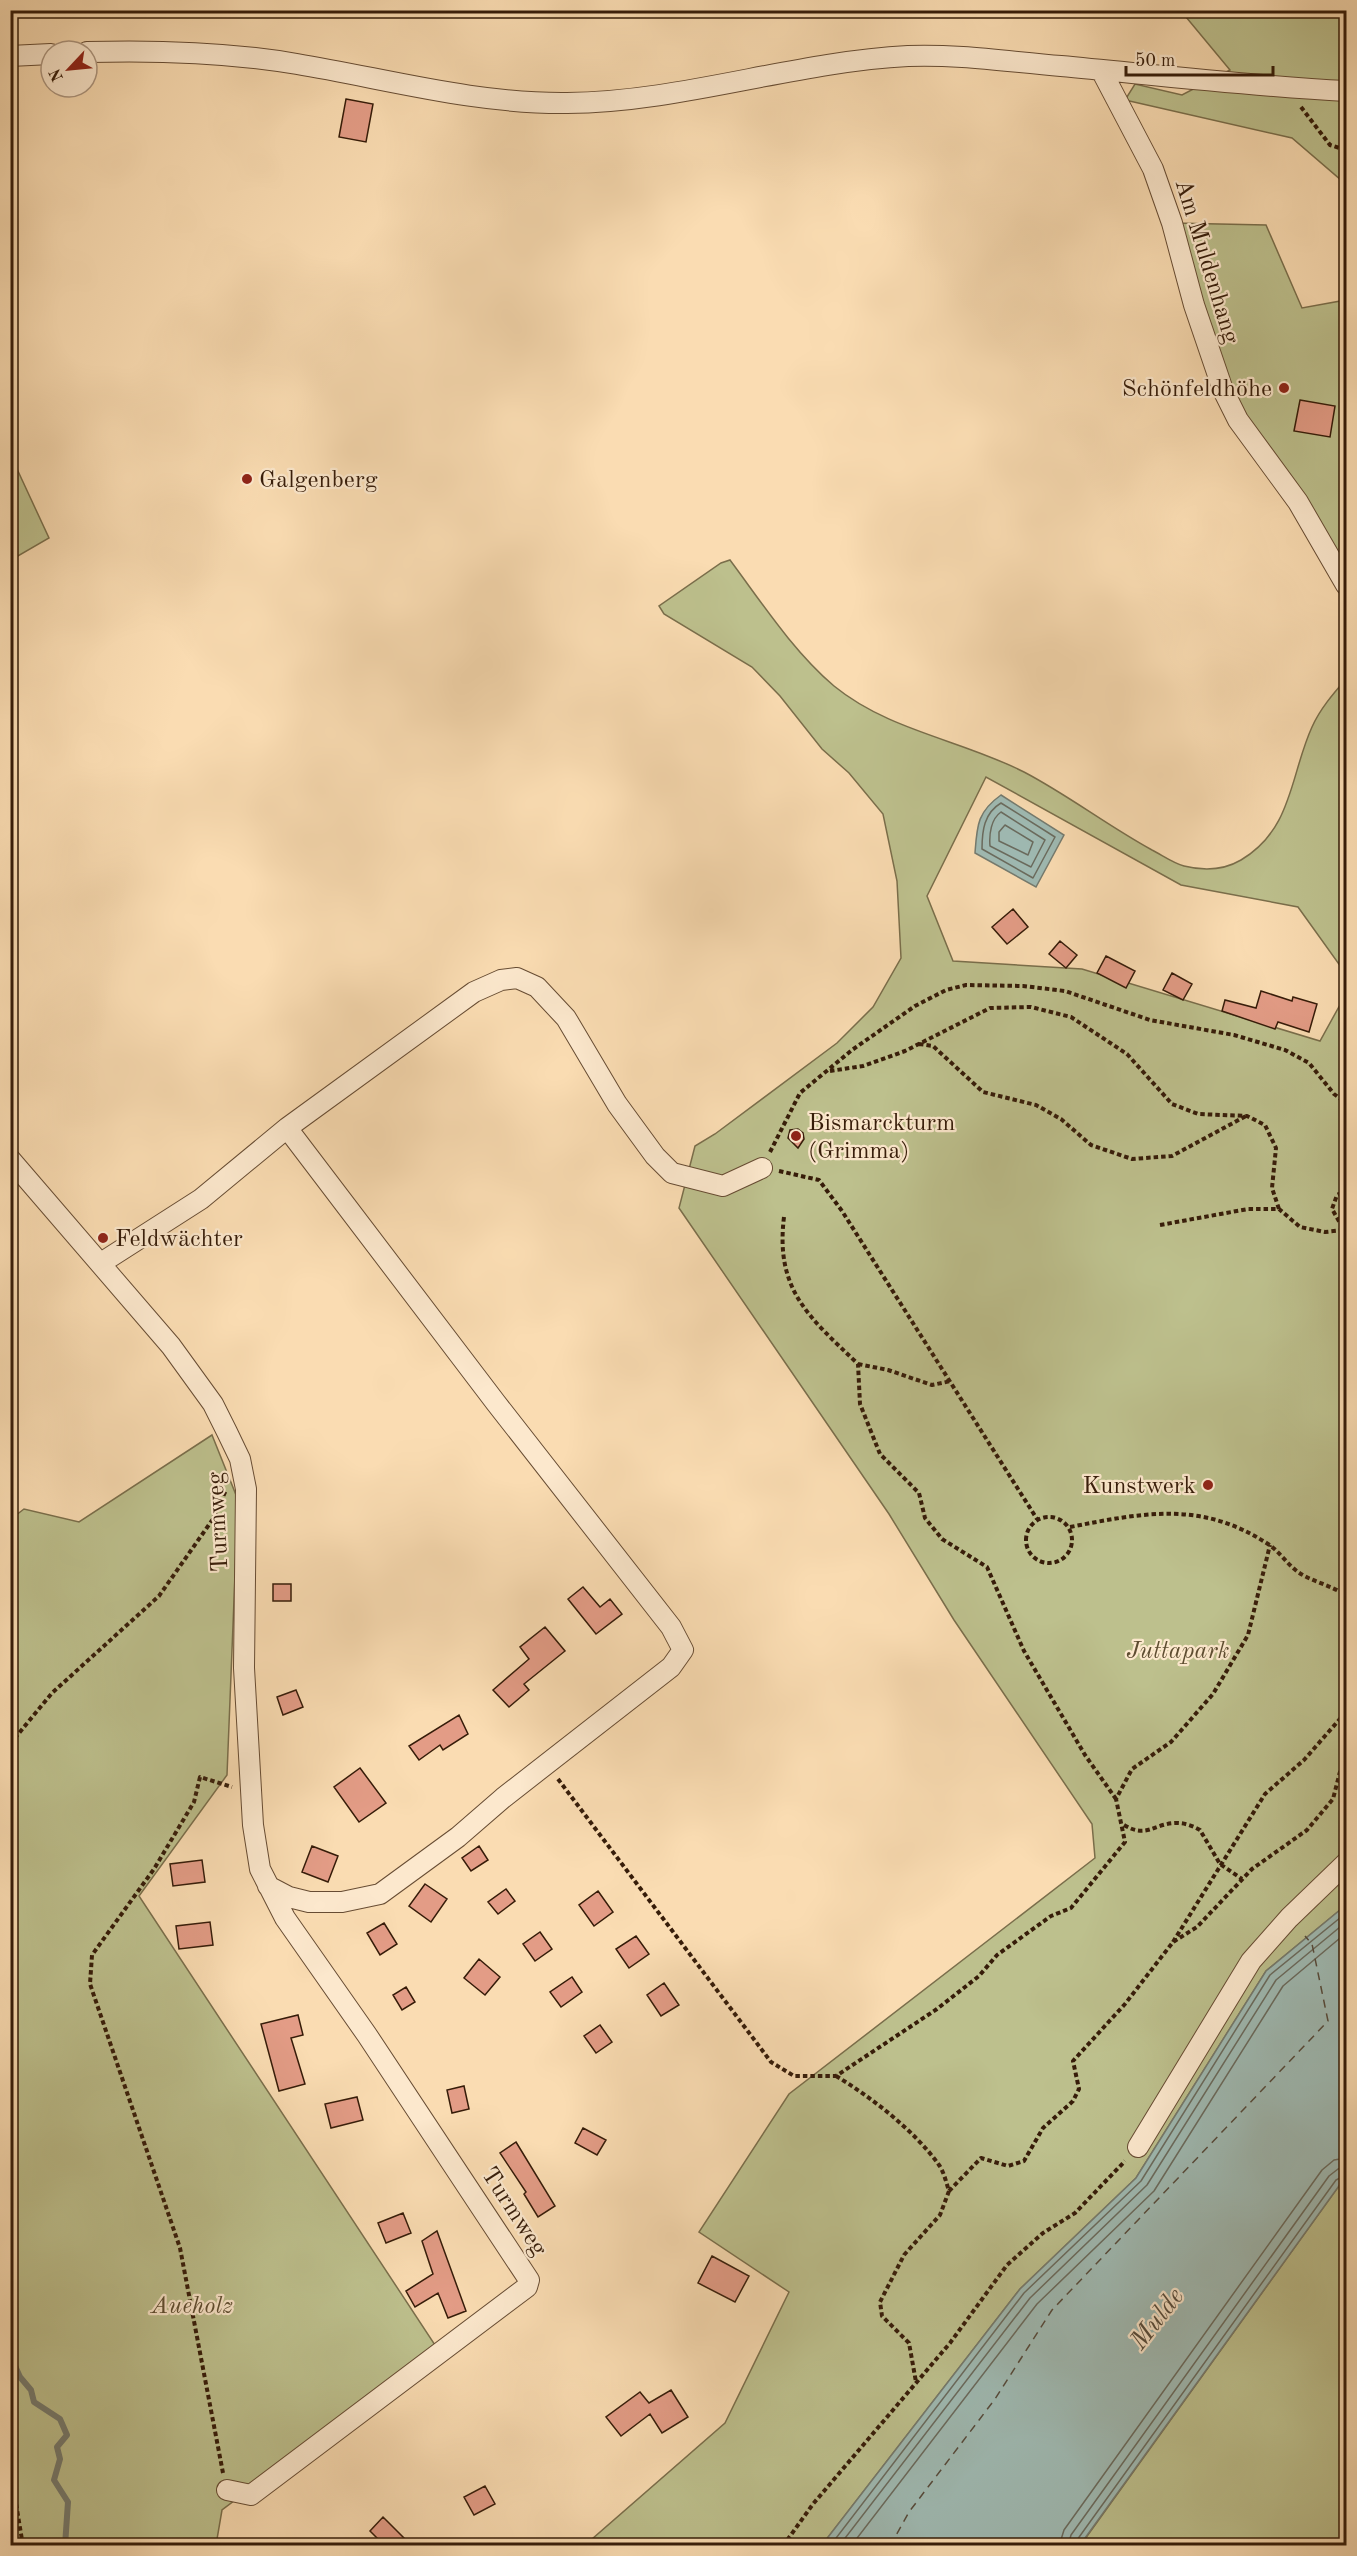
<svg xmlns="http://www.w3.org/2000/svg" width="1357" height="2556" viewBox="0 0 1357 2556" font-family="'Old Standard TT',serif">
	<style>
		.green { fill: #bdc08d; stroke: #7a6e4b; stroke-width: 1.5 }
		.water { fill: #9fbab3; stroke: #757b6f; stroke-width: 1.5 }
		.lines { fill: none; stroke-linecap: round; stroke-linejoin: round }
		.shore { stroke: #6a6b5e; stroke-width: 1.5 }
		.stream { stroke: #757b6f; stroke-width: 6 }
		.ferry { stroke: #564b3c; stroke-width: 1.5; stroke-dasharray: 8 6; stroke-linecap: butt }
		.building { fill: #e39c86; stroke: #361c09; stroke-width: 1.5 }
		.minor-casing { stroke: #674c33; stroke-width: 22 }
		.path { stroke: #361c09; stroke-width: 4; stroke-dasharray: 4.5 3; stroke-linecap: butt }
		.minor { stroke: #fce8cd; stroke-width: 20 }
		.poi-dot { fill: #8f2418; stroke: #fce8cd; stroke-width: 2 }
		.labels { text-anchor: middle; stroke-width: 4.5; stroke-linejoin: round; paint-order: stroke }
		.street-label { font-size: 24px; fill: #361c09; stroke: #fce8cd }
		.poi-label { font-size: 24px; fill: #361c09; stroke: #fce8cd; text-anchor: start }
		.park-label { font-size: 24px; font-style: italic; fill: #5e4d31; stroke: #fce8cd }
		.water-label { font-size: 26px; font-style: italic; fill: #564b3c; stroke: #fce8cd }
	</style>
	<rect width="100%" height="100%" fill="#fadcb2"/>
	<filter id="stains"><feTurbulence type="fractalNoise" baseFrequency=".00333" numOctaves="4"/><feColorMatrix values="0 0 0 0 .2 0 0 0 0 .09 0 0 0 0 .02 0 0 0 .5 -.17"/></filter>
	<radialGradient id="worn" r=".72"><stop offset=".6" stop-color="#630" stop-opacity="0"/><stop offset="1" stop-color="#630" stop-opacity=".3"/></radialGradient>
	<path class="green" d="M1181,11H1346V215L1342,181L1292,138L1125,100L1135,84L1182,95L1230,70Z
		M1172,223L1266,225L1302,308L1346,300V585L1238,420Z
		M11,456L49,538L11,560H10Z
		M730,560C762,603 793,651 834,686C889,731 962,740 1024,772C1068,795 1108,826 1152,850C1162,855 1173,863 1184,866C1204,871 1224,870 1241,860C1293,829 1290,775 1312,727C1320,709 1333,694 1346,679V974L1298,907L1181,885L986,777L927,896L953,961L1082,969L1320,1041L1346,994V1905L1266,1971L1136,2178L1020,2289L822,2545L584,2546L725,2423L789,2292L699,2232L789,2094L1095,1858L1092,1824L954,1620L889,1514L679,1208L695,1146L715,1134L837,1043L873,1007L901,958L897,881L883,814L849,773L822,749L780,696L752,667L664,614L659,606L721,563Z
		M212,1435L238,1500L227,1775L139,1896L437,2348L222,2510L216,2545L11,2546V1519L24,1509L79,1522Z
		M1346,2179V2545L1080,2546L1341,2183Z"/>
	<path class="water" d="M1001,795L1064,835L1036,887L975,853C977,826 977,812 1001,795Z
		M1346,1905V2179L1341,2183L1080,2545H822L1020,2289L1136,2178L1266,1971Z"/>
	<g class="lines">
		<path class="shore" d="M1001,803L1055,837L1033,878L982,849C982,831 984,813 1001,803Z
			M1001,812L1045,840L1031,867L990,846C989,834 991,819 1001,812Z
			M1005,825L1033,842L1028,855L999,841V832Z
			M830,2546L1024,2293L1141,2181L1270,1975L1346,1913
			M839,2546L1030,2298L1147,2185L1276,1980L1346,1922
			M851,2546L1037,2304L1154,2191L1283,1986L1346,1933
			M1059,2546L1064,2530L1322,2170L1334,2160L1346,2158
			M1068,2546L1071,2535L1329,2176L1338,2169L1346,2167
			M1076,2546L1077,2540L1336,2180L1346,2175"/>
		<path class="stream" d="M10,2365L15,2366L20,2377L31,2390L34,2402L60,2419L67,2435L57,2447L60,2459L54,2480L68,2502L65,2546"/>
		<path class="ferry" d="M890,2546L909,2512L995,2399L1052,2310L1328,2021L1312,1944L1305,1936"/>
	</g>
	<path class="building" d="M346,99L373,104L366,142L339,137Z
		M1300,400L1335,406L1330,437L1294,431Z
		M1013,909L1028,927L1007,944L992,927Z
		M1060,941L1077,955L1066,968L1049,954Z
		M1106,956L1135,971L1126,988L1097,973Z
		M1172,973L1192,984L1183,1000L1163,990Z
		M1261,991L1292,1001L1293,997L1317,1004L1309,1032L1278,1022L1275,1029L1222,1011L1225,1000L1256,1008Z
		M798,1129L803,1133L804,1139L798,1148L788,1138L790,1130Z
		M273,1584H291V1601H273Z
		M583,1587L600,1607L610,1599L622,1614L596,1634L568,1599Z
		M545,1627L565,1651L524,1684L529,1690L509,1707L493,1690L529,1659L520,1647Z
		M296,1690L303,1707L283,1715L277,1697Z
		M459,1715L468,1734L443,1750L440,1745L419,1760L409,1746Z
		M360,1768L386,1803L359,1822L334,1787Z
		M312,1846L338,1856L328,1882L302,1872Z
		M479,1846L488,1860L471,1871L462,1858Z
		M202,1860L205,1882L173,1886L170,1864Z
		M425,1884L447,1899L431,1922L409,1906Z
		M506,1889L515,1901L498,1914L488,1902Z
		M598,1891L613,1912L594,1926L579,1905Z
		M210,1922L213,1945L179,1949L176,1926Z
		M384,1923L397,1944L380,1955L367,1933Z
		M540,1932L552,1949L535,1961L523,1944Z
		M636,1936L649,1954L629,1968L616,1949Z
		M479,1959L500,1977L485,1995L464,1978Z
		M572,1977L582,1992L561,2007L550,1992Z
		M664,1983L679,2005L661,2016L647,1995Z
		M406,1987L415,2002L402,2010L393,1995Z
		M298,2015L303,2035L291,2038L305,2084L279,2091L261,2024Z
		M600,2025L612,2042L596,2053L584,2036Z
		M464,2086L469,2109L452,2113L447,2090Z
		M357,2097L363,2120L331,2128L325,2104Z
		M583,2128L606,2140L597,2155L575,2143Z
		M516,2142L555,2206L538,2217L524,2194L526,2192L500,2153Z
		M403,2213L411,2233L386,2243L378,2223Z
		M437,2231L466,2311L448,2318L438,2293L415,2307L406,2291L433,2274L422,2241Z
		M712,2256L749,2276L735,2302L698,2283Z
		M671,2390L688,2417L662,2433L650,2414L621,2436L606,2417L640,2392L649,2403Z
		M485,2486L495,2504L474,2515L464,2497Z
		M383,2517L412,2546H385L370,2531Z"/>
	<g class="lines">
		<g class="minor-casing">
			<path id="minor" d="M87,52C158,50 227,52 297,64C387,79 475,104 567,103C682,102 793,62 908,56C959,54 1010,62 1061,66C1156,75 1251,86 1346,91
				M10,56L51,54
				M1101,70L1153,169L1172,223L1194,305L1223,390L1238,420L1298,502L1346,585
				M10,1159L171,1346L213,1404L227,1432L240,1459L246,1489L244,1668L253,1825L260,1869L285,1918L367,2035L529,2280L527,2287L251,2495L227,2490
				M101,1263L201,1199L287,1128L474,992L501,980L517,978L537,987L566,1018L617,1104L655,1156L672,1173L723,1186L762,1168
				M268,1886L289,1897L309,1902H342L380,1894L458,1837L503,1798L671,1667L683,1650L671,1627L496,1403L287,1128
				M1138,2147L1251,1961L1289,1918L1346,1863"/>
		</g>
		<path class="path" d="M1301,107L1330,145L1346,150
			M919,1044L933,1046L983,1092L1036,1105L1061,1119L1091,1145L1132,1159L1172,1156L1246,1116
			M830,1071L863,1066L905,1051L990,1008L1031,1007L1071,1017L1127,1054L1172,1104L1198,1114L1247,1116L1265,1125L1276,1148L1272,1188L1279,1209
			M770,1152L800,1093L852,1050L915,1006L946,990L966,985L1023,986L1065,991L1150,1020L1234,1035L1285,1050L1309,1063L1334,1094L1346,1103
			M779,1171L819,1180L842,1211L1037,1519
			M784,1217C775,1290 809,1317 858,1364L860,1404L880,1454L919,1493L925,1518L942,1539L987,1567L1024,1651L1085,1755L1116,1799
			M1160,1225L1248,1209H1279L1300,1227L1325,1232L1344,1230L1332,1209L1337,1195L1346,1191
			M858,1364L888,1370L932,1385L951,1381
			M1026 1540a23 23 0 1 1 46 0a23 23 0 1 1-46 0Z
			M1070,1527C1143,1513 1201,1500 1268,1544C1279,1551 1287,1564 1298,1572C1312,1582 1332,1585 1346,1596
			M10,1744L52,1693L159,1596L213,1519L226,1490
			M558,1779L771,2062L794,2076H836L937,2009L979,1976L997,1955L1051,1916L1071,1908L1125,1842L1116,1799L1132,1769L1171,1742L1213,1694L1248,1635L1270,1545
			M1124,1825C1147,1839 1154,1823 1177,1823C1185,1823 1193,1826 1200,1830L1220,1864L1242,1879
			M1173,1942L1265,1794L1304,1760L1346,1712
			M836,2076C871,2097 915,2131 939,2165C944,2172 946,2182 949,2191L940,2215L904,2255L880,2302L882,2316L909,2343L916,2382
			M949,2191L981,2158L1008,2166L1024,2161L1043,2128L1073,2101L1079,2089L1073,2061L1125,2004L1173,1942L1197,1927L1252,1869L1307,1830L1333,1799L1342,1764L1346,1761
			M10,2467L23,2546
			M223,2473L180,2248L90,1984L92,1955L154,1869L194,1802L200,1777L232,1787
			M783,2546L813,2504L950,2343L1007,2265L1043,2233L1075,2213L1125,2161"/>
		<use href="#minor" class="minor"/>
	</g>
	<g class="poi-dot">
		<circle cx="1284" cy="388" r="6"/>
		<circle cx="247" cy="479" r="6"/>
		<circle cx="796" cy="1136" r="6"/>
		<circle cx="103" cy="1238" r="6"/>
		<circle cx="1208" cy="1485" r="6"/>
	</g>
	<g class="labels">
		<g class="street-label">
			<text transform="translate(1208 261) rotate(73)" y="8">Am Muldenhang</text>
			<text transform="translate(217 1522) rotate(-93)" y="8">Turmweg</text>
			<text transform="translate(515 2211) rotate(57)" y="8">Turmweg</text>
		</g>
		<g class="poi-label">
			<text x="1272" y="396" text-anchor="end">Schönfeldhöhe</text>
			<text x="259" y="487">Galgenberg</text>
			<text x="808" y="1130">Bismarckturm<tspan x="808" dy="28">(Grimma)</tspan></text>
			<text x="115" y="1246">Feldwächter</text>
			<text x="1196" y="1493" text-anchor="end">Kunstwerk</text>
		</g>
		<g class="park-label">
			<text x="1178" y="1658">Juttapark</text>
			<text x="192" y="2313">Aueholz</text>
		</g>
		<g class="water-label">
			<text transform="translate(1156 2318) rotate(-52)" y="9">Mulde</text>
		</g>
	</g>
	<rect width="1357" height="2556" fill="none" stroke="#fadcb2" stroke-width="36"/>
	<rect x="12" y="12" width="1333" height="2532" fill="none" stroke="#361c09" stroke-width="3"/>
	<rect x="18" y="18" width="1321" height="2520" fill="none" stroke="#361c09" stroke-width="1.5"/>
	<g transform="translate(69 69) rotate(244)"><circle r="28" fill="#fce8cd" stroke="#ad967f" stroke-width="1.5"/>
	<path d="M0-4.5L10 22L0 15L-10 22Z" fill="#8f2418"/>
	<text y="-9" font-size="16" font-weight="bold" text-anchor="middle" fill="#361c09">N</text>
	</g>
	<path d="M1126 66v9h147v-9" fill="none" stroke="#361c09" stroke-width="3"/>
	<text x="1135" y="66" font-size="18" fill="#361c09" stroke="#fce8cd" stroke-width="4.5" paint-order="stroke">50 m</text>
	<rect width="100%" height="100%" filter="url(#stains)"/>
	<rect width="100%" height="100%" fill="url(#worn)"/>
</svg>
